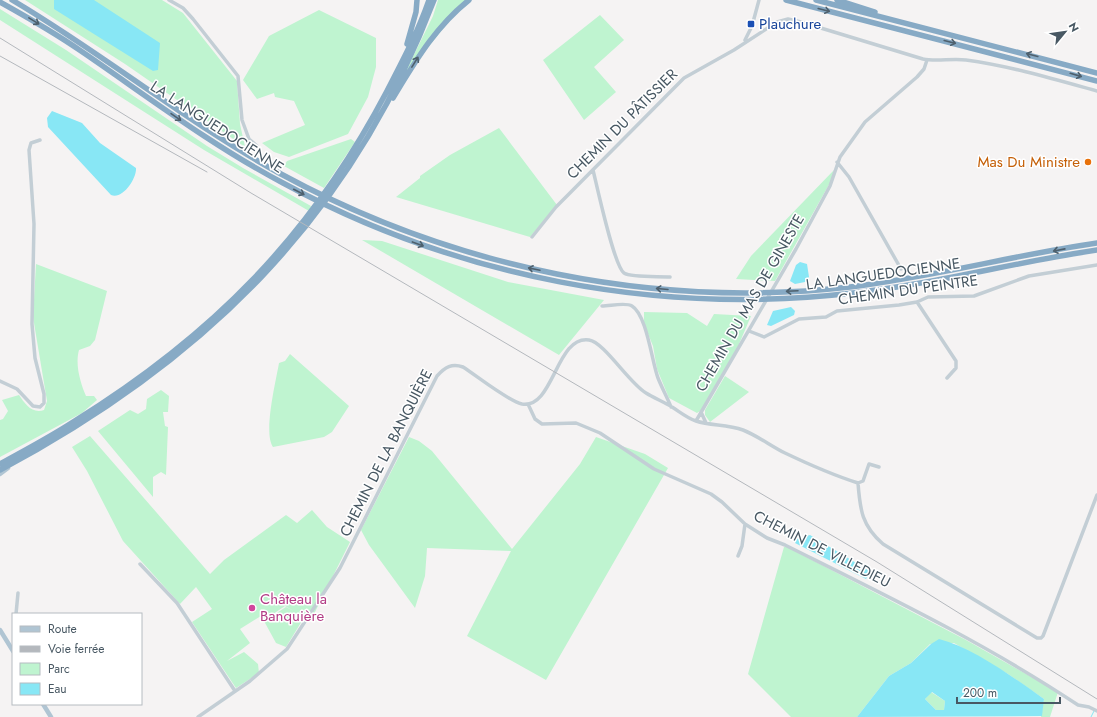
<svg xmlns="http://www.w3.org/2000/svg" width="1097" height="717" viewBox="0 0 1097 717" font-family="Jost,sans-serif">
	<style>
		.green { fill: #bff4d0 }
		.water { fill: #88e7f5; fill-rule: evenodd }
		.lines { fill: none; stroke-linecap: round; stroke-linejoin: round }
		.stream { stroke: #88e7f5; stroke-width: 1 }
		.minor { stroke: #c3ced5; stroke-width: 3.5 }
		.major { stroke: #b0c5d3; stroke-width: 4.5 }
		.highway { stroke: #87aac5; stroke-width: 5.5 }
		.rail { stroke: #b4b8bd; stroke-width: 1 }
		.oneway { stroke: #4e606d }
		.transit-dot { fill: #1a4fb4; stroke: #fff; stroke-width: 1.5 }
		.food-dot { fill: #e8710a; stroke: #fff; stroke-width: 1.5 }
		.hotel-dot { fill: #d1479c; stroke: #fff; stroke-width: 1.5 }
		.labels { text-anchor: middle; stroke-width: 3; stroke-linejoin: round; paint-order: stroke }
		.transit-label { font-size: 15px; fill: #164399; stroke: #fff; text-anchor: start }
		.street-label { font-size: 15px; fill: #485863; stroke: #fff }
		.food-label { font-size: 15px; fill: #c56008; stroke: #fff; text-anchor: end }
		.hotel-label { font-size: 15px; fill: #b23c85; stroke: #fff; text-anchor: start }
	</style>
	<rect width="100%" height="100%" fill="#f5f3f3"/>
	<path class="green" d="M25,0H162L183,13L237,81L240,124L245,147L125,64Z
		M438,0H466L401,81L433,16Z
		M0,9L66,50L207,146L243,168L311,206L309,211L204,150L0,20Z
		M319,10L376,38V67L368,97L348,134L289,157L274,152L262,143L305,125L294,101L275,97L274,93L257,99L243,80L269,36Z
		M600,15L624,40L594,67L616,92L584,120L543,60Z
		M499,128L557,205L530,237L396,197L420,178V176L450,155Z
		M351,139L355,142L324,188L284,166L287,161Z
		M834,170L831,181L775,281L736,279L751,256Z
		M362,240L382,241L508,282L604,300L559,355Z
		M36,264L107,291L95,340L90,346L79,350C75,364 80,382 86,396H94L97,400L82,413L0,457V420L3,419L8,411L2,400L19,395C25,404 32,414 44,410L47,401L33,317Z
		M644,312L687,313L707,326L714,314L751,316L739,344L740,346L703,409L697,413L669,398L657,369L653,346L644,324Z
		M290,354L349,406L332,432L324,437L273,447C263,433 276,381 279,363L285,361Z
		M725,376L749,392L710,422L705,415V410Z
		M161,390L169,396L168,412H163L165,426L168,427L166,475L161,472L153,477V497L98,431L130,410L138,414L146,409L147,399Z
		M90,436L210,574L224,560L286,515L297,523L312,510L327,527L350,542L313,616L305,619V616L286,647L276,643L264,621L286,607L294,611L285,606L264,620L261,616L240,629L250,643L227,661L244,652L258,664L259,673L236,688L192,622L212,609L196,587L180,604L123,541L87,471L72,447Z
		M409,437L419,441L432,451L512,549L580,464L596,437L645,454L668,468L546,680L467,636L511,551L427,548L425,576L415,608L369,545L361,530Z
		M784,547H787L966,640L1058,692L1050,717H1041L1044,699L1008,674L954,643L930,644L911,663L889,676L857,717H791L748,674Z
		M931,692L945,701L944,710H936L925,699Z"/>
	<path class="water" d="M54,0H94L160,43L158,70L153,71L54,9Z
		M52,111L82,123L100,143L136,168C137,178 123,200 111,195L48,127L47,118Z
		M800,262L807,264L809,277L805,282L795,284L790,281L796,265Z
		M791,307L795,311L794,315L771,326L767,325L773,311Z
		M810,535L871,572L866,579L795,543L796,539Z
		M939,639C974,648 1014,678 1044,699L1042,716L857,717L889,676L911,663L931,644ZM932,692L945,701L944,710H936L925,699Z"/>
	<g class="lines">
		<path class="stream" d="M1091,717L1094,711"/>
		<path class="minor" d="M169,0L183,8L193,19L238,76L242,120L249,139L257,146
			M745,40L752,26L759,0
			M837,162L849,177L901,269
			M593,170C597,186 614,266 624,273C632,278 660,276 670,277
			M532,237L556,207L684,78L734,50L777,22L788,19L801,22L923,59C937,62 951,58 966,60C1010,66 1054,79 1097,91
			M917,302L956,361V368L947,378
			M602,306C610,306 626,302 632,306C647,315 652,363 658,378C662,388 667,397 671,407
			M749,331L764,337L799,319L826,317L837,311L899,305L917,302L928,297L974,296L1029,276L1097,265
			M0,381L17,389L33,406L40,407L44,403V394L35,358L32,324L34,224L29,150L31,143L40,140
			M528,404L535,419L542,424L576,423L600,433L654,469L711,494L722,502L745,524L767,538L785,545C885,595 985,643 1078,705L1089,707L1097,711
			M701,412L706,423
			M696,421L796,249L830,186L840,157L865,122L917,77L924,69L927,60
			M858,483C860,510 862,526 883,544L1037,638H1041L1043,636L1097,495
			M738,556L742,546L745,524
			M140,564L177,603L235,691
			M16,614L18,593
			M198,717L250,681L287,649L340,568L437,376C445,367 452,363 463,367C477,376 508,401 522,404C554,409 556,335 589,340C604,342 629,383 646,393C654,398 664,402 672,407C680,412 687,418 696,421C711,426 727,424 743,430C758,436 771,446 785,453C808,464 833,475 858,483L863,481L869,464L879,467"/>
		<path class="major" d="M0,474L8,468
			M0,630L13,651
			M43,704L51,717"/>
		<path class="highway" d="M12,0C104,54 187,123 281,174C454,268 654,309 850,287C933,277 1014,255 1097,243
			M786,0L1097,81
			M816,0L1097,73
			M837,0L875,12
			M0,2C27,17 55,33 81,51C147,96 211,145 283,183C456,277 658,316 853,293C935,284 1015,262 1097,250
			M407,44L416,12L417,0
			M393,98C415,62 435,27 469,0
			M0,464C25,450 50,437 73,422C212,336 311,236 387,91C402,62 418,32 429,0
			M0,470C203,362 351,218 434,0"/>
		<path class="rail" d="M0,38L251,193L877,562L1097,699
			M0,56L207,172"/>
	</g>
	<defs><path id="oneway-shaft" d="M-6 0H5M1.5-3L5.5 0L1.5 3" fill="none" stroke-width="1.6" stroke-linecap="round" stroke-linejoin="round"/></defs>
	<g class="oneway">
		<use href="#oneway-shaft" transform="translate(824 10) rotate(14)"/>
		<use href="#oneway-shaft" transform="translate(34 21) rotate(31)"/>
		<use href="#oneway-shaft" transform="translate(950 42) rotate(14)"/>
		<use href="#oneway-shaft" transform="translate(1032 55) rotate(-165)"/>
		<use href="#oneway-shaft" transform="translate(415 62) rotate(-58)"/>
		<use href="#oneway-shaft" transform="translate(1076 75) rotate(16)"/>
		<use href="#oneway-shaft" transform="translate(176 117) rotate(35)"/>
		<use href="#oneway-shaft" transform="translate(299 192) rotate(27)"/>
		<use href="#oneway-shaft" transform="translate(418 244) rotate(20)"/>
		<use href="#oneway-shaft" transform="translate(1059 250) rotate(169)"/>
		<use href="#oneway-shaft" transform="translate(534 269) rotate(-168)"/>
		<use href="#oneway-shaft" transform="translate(662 289) rotate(-175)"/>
		<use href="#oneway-shaft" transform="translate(792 291) rotate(177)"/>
	</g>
	<rect class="transit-dot" x="747" y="20" width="8" height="8" rx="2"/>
	<circle class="food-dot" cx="1088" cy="162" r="4"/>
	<circle class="hotel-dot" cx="252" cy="608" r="4"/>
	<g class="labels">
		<g class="transit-label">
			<text x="759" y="29">Plauchure</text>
		</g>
		<g class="street-label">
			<text transform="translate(622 124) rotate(-45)" y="5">CHEMIN DU PÂTISSIER</text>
			<text transform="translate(217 127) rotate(33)" y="5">LA LANGUEDOCIENNE</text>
			<text transform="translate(883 274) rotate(-8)" y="5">LA LANGUEDOCIENNE</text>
			<text transform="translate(908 290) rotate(-8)" y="5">CHEMIN DU PEINTRE</text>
			<text transform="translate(750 303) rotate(-60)" y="5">CHEMIN DU MAS DE GINESTE</text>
			<text transform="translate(386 453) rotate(-63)" y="5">CHEMIN DE LA BANQUIÈRE</text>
			<text transform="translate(822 549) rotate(27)" y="5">CHEMIN DE VILLEDIEU</text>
		</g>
		<g class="food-label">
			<text x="1080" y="167">Mas Du Ministre</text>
		</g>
		<g class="hotel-label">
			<text x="260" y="604">Château la<tspan x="260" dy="17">Banquière</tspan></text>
		</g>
	</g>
	<rect x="12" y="613" width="130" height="92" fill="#ffffff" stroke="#b6bcc1"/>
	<rect x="20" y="626" width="20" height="6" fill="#b0c5d3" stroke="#b6bcc1"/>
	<text x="48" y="633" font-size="12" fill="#485863">Route</text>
	<rect x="20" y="646" width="20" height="6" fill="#b4b8bd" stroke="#b6bcc1"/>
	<text x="48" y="653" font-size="12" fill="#485863">Voie ferrée</text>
	<rect x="20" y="663" width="20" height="12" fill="#bff4d0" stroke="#b6bcc1"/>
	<text x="48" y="673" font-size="12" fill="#485863">Parc</text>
	<rect x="20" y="683" width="20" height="12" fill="#88e7f5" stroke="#b6bcc1"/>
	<text x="48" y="693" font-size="12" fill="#485863">Eau</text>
	<g transform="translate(1065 32) rotate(61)" stroke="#ffffff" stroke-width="3" paint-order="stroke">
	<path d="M0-3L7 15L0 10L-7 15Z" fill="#485863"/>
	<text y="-6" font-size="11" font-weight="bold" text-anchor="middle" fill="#485863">N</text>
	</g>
	<path d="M957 697v6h103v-6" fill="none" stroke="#485863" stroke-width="2"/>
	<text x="963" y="697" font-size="12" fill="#485863" stroke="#ffffff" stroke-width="3" paint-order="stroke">200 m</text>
</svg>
